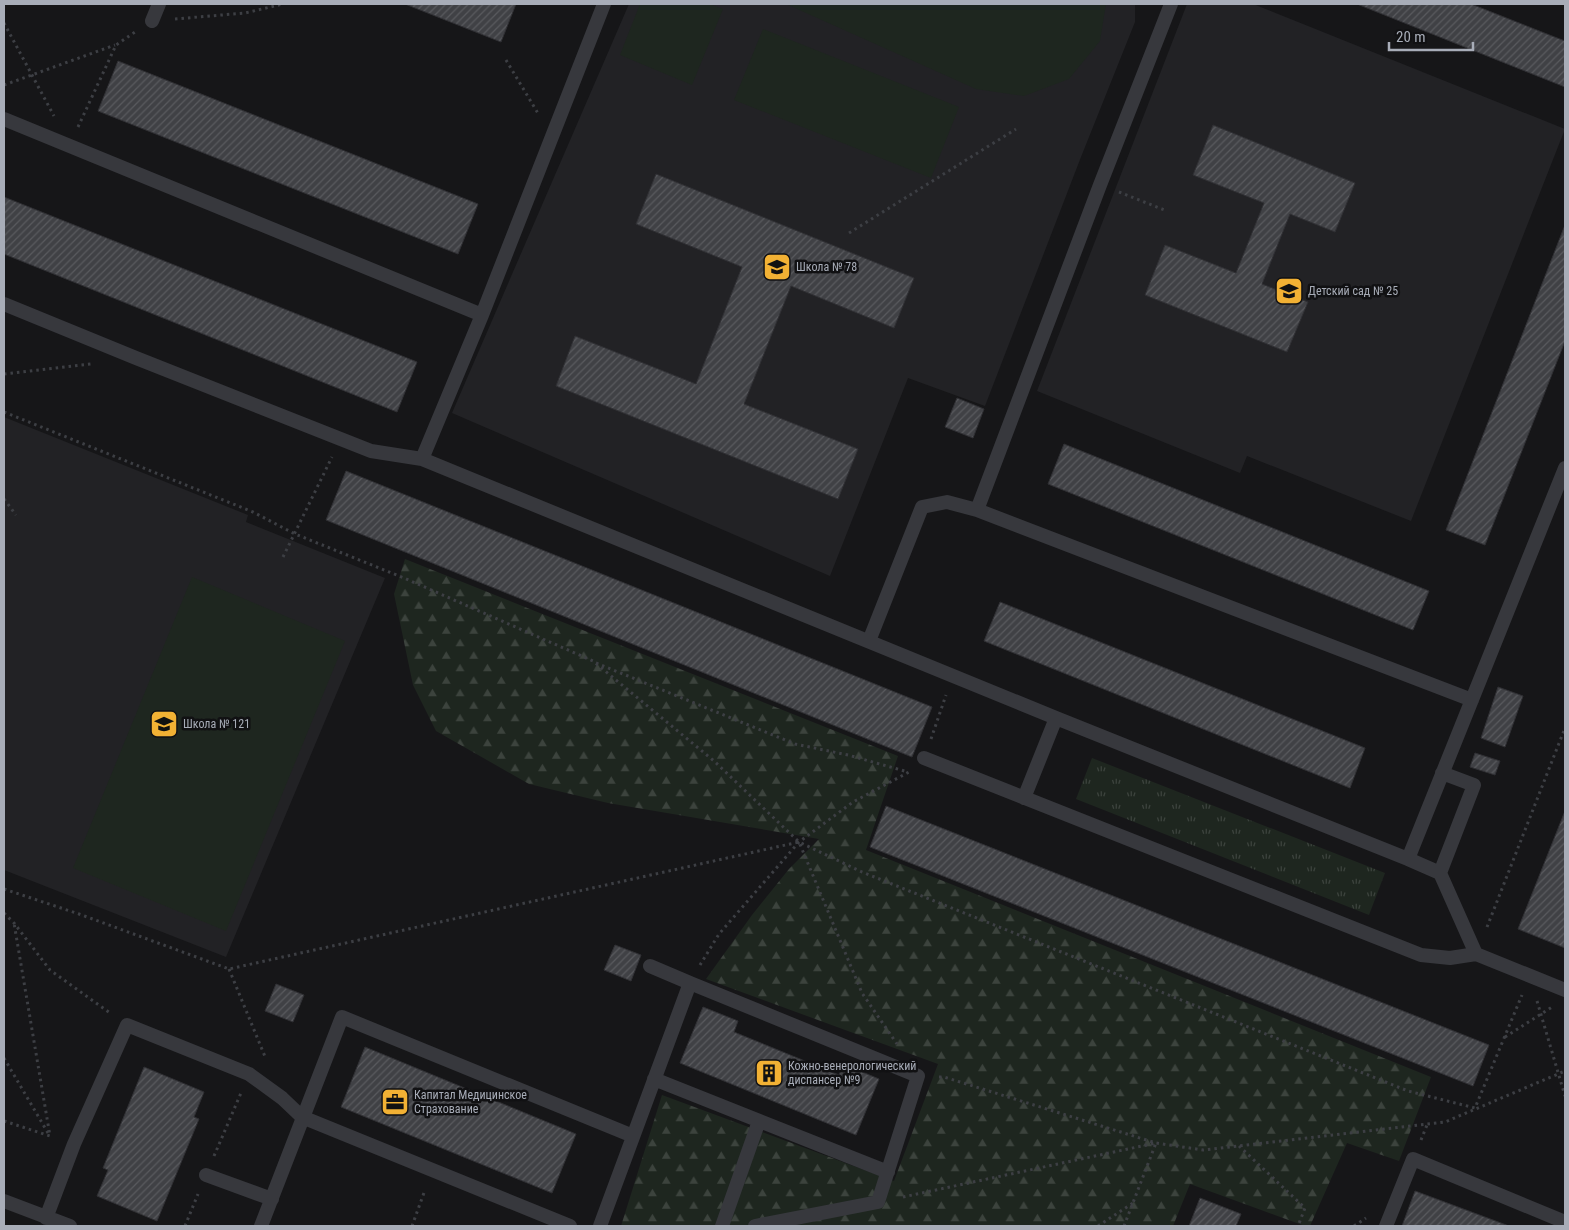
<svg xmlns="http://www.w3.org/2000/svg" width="1569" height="1230" viewBox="0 0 1569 1230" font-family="'Roboto Condensed',sans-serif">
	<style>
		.built { fill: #222225 }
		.grass { fill: url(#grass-tufts) }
		.forest { fill: url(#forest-firs) }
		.pitch { fill: #1e261f }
		.building { fill: url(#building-hatch); stroke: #303034 }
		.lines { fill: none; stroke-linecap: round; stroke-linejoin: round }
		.path { stroke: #3d3f44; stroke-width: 3; stroke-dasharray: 2.5 4; stroke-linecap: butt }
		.service { stroke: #37383d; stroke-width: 14 }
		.labels { text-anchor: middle; stroke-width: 5; stroke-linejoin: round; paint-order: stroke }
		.poi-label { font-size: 12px; fill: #a8adb8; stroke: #111113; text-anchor: start }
	</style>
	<defs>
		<pattern id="grass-tufts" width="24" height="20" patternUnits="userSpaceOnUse" patternTransform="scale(1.25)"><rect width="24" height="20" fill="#1e261f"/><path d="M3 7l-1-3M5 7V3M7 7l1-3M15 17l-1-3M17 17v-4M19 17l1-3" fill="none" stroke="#3c433d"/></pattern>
		<pattern id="forest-firs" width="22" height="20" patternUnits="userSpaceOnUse" patternTransform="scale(1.25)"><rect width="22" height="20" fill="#1e261f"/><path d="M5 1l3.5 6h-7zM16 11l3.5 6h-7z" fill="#3c433d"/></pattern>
		<pattern id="building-hatch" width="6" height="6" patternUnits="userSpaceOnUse" patternTransform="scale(1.25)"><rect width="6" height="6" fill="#404145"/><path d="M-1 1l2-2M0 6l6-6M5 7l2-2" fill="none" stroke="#595a5e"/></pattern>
	</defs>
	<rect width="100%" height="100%" fill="#161618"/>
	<path class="built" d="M629,4H1135V22L1081,157L985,406L908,378L830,576L452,413Z
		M1187,4H1253L1565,129L1411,521L1247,456L1240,473L1037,391Z
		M4,417L248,515L246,522L385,578L226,957L4,870Z"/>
	<path class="grass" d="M1092,758L1385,873L1369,915L1076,799Z"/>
	<path class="forest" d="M405,559L898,756L866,850L1431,1077L1399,1161L1347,1143L1310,1226H1305L1190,1184L1173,1226H621L662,1095L894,1181L938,1064L706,979L752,915L789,869L819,839L608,803L529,784L436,731L413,685L394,594Z"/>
	<path class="pitch" d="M640,4H710L723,9L692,85L620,55Z
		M786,4H1106L1100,41L1069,79L1024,96L976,89Z
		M763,29L959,107L931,178L734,100Z
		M192,577L345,641L226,931L73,868Z"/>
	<path class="building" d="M405,4H516L501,42Z
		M1357,4H1471L1552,36L1565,41V87Z
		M118,61L478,204L458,254L98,111Z
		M1213,125L1355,183L1335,232L1290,214L1262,284L1308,302L1287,352L1145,295L1165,245L1236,273L1264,203L1193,175Z
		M656,174L914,278L894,328L791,286L744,404L858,449L838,499L556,386L575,336L696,384L742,267L636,224Z
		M4,197L417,362L397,412L4,254Z
		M1565,225V341L1485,545L1446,530Z
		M957,398L984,409L973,438L945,427Z
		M1064,444L1429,591L1413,630L1048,484Z
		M346,471L932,707L912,757L326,520Z
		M1000,602L1365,748L1350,788L984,641Z
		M1498,687L1523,696L1505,747L1481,738Z
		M1475,753L1500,761L1495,775L1470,767Z
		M886,806L1489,1045L1473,1086L870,847Z
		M1565,811V948L1518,929Z
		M615,945L641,955L631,981L604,970Z
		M276,984L304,995L293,1022L265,1011Z
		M703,1007L738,1021L734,1032L839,1075L843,1064L879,1079L856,1135L680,1063Z
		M365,1047L576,1134L552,1193L341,1107Z
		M144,1067L204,1092L194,1117L199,1119L157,1221L97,1196L108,1170L103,1168Z
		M1415,1191L1509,1226H1402Z
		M1200,1198L1241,1214L1236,1226H1189Z"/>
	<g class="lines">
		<path class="path" d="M175,19L245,13L283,4
			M4,23L54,116
			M506,60L539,115
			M4,85L115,45
			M78,127L116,45L135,32
			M1119,192L1167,211
			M849,233L1016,129
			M4,374L91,364
			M4,412L253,512L295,534L404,578L593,661L714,761L799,842L862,993L897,1044
			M4,499L16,515
			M283,557L332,457
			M596,663L795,744L848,755L908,772
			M931,739L946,695
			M4,889L79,914L229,969L799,842L862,872L1408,1091L1475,1108L1522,995
			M4,913L14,923L50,970L110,1013
			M1487,927L1565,728
			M700,965L719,934L799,842L853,802L909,772
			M229,969L266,1059
			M1537,1001L1565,1096
			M1505,1037L1552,1007
			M4,1058L48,1133
			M939,1077H944L1156,1143L1203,1150L1445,1122L1565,1071
			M4,1121L50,1136L14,923
			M1421,1140L1427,1125
			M1239,1146L1305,1208L1298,1226
			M214,1156L241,1093
			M903,1197L1156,1143
			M185,1226L198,1194
			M412,1226L425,1190
			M1098,1226L1133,1203
			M1124,1226L1156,1143
			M1354,1226L1366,1218"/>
		<path class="service" d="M152,21L159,4
			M4,119L482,315
			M4,304L136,358L371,451L422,459L1056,718L1408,859
			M422,459L482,315L604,4
			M977,510L1100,185L1171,4
			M869,641L922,507L947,502L977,510L1472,700
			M924,758L1421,955L1450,958L1476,954L1565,990
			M1024,798L1056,718
			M1440,873L1474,785L1442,773
			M1476,954L1440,873L1408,859L1565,468
			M650,966L690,983
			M654,1079L888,1172
			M206,1175L272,1199
			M4,1201L70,1226
			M46,1218L74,1144L127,1025L249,1074L282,1098L302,1117L570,1226
			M261,1226L342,1017L633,1136
			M600,1226L690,983L918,1076L878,1202L755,1226
			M722,1226L759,1121
			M1386,1226L1413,1159L1565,1222"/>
	</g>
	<defs>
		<g id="school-square" transform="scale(1.4375)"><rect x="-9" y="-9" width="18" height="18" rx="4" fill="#f2b134" stroke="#111113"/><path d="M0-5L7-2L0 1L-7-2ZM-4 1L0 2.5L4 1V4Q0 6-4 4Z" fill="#111"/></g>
		<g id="building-square" transform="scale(1.4375)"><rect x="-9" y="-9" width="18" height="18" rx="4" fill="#f2b134" stroke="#111113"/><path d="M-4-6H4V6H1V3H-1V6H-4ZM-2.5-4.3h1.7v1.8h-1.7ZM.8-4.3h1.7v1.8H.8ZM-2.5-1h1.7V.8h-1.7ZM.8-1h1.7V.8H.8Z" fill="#111"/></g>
		<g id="office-square" transform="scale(1.4375)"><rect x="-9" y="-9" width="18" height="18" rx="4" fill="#f2b134" stroke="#111113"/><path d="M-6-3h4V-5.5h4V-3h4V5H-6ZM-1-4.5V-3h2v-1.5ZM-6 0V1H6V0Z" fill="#111"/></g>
	</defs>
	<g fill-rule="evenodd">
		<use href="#school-square" x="777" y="267"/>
		<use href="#school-square" x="1289" y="291"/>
		<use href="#school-square" x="164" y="724"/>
		<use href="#building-square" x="769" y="1073"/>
		<use href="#office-square" x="395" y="1102"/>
	</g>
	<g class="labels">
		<g class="poi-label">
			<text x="796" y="271">Школа № 78</text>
			<text x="1308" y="295">Детский сад № 25</text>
			<text x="183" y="728">Школа № 121</text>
			<text x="788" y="1070">Кожно-венерологический<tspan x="788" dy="14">диспансер №9</tspan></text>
			<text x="414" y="1099">Капитал Медицинское<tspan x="414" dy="14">Страхование</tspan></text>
		</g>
	</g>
	<rect width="1569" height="1230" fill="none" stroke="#a8adb8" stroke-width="10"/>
	<path d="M1389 42v8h84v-8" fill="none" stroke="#a8adb8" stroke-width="2.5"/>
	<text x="1396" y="42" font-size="15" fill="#a8adb8" stroke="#111113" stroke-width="4" paint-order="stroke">20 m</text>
</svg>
